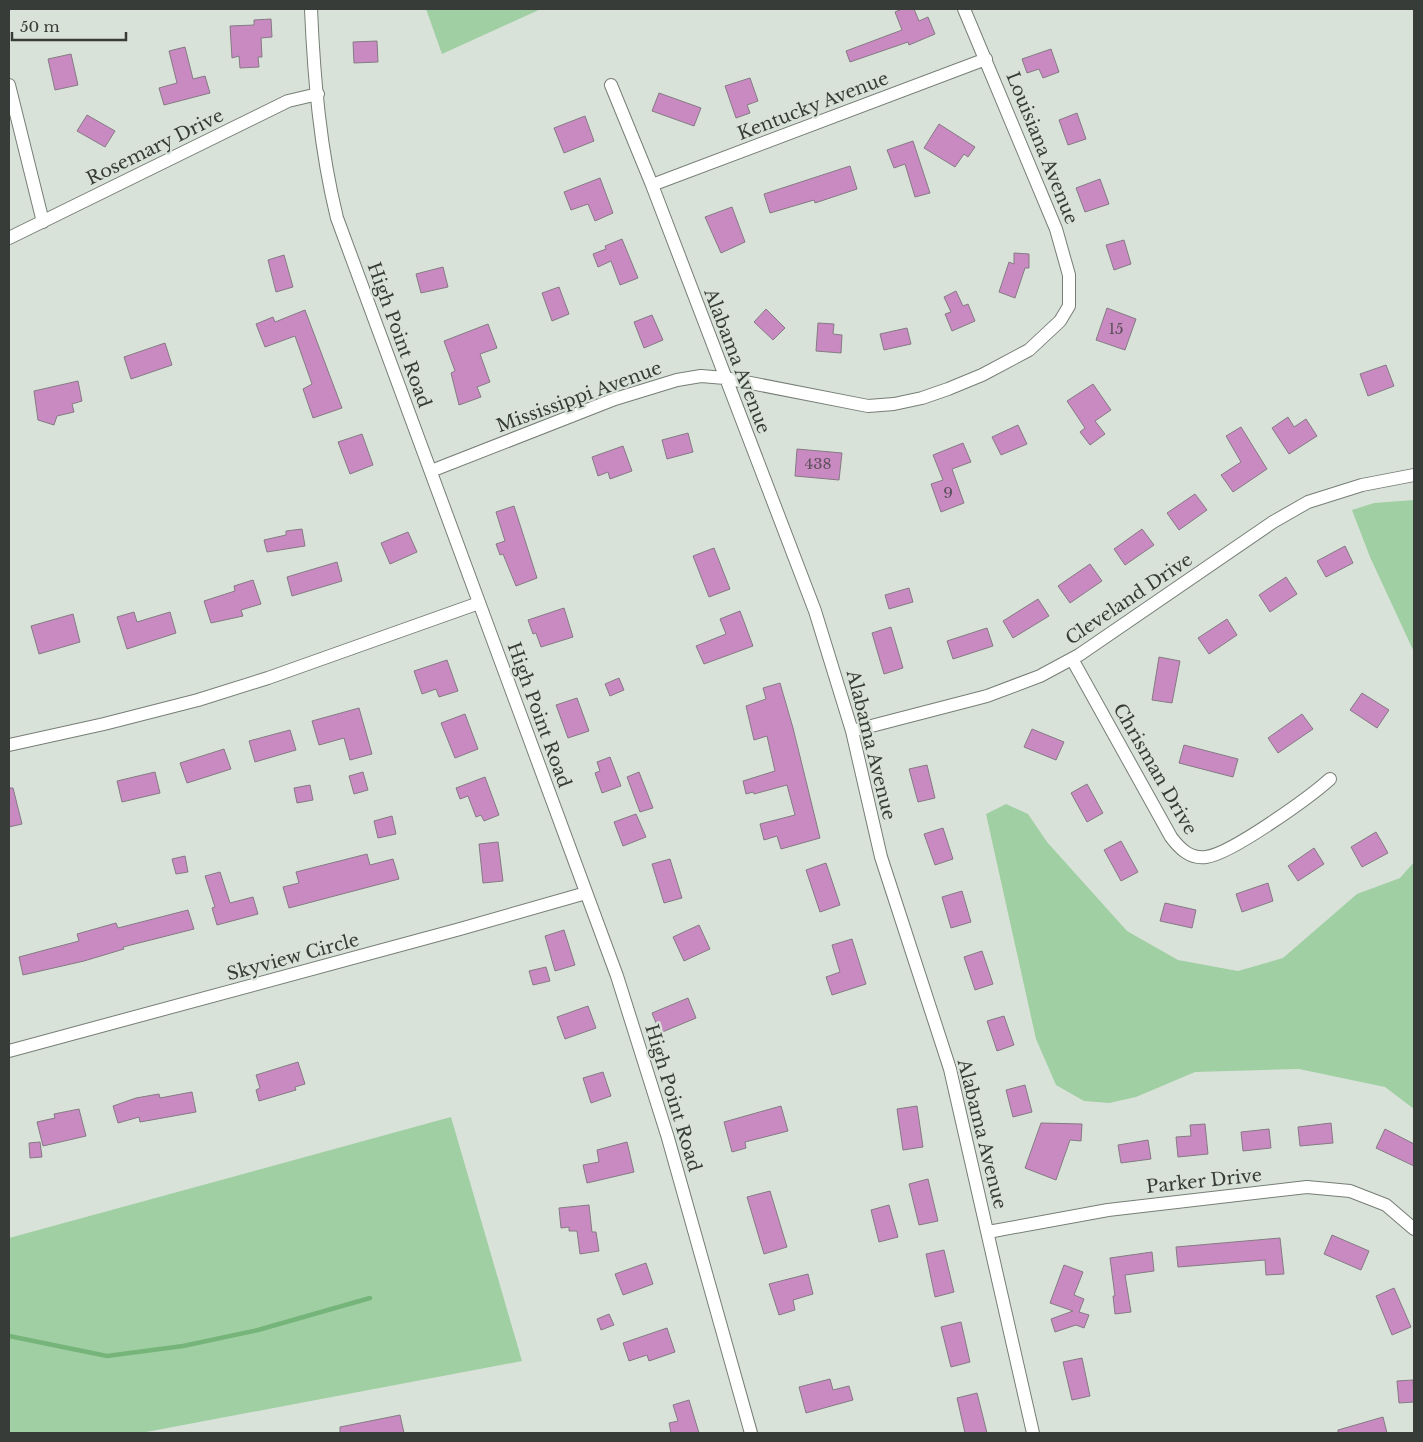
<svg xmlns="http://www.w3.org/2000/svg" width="1423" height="1442" viewBox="0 0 1423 1442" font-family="'Libre Baskerville',serif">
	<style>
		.green { fill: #a0cfa3 }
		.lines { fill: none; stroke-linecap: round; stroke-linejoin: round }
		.stream { stroke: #76b57a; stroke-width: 4.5 }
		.building { fill: #c98ac2; stroke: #847b83 }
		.street-casing { stroke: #767e76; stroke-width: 14 }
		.street { stroke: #fff; stroke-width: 12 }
		.labels { text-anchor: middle; stroke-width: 4.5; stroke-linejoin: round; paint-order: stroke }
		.number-label { font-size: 15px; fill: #5c505a }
		.street-label { font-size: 18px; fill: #383c38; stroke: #d9e2d9 }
	</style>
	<rect width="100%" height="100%" fill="#d9e2d9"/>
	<path class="green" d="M426,9H541L442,54Z
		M1414,500V652L1370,557L1352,510L1374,503Z
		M1006,804L1028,814L1047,842L1127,931L1178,960L1238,971L1283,958L1357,894L1400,878L1414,862V1109L1385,1087L1299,1069L1195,1072L1136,1097L1109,1103L1084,1101L1056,1085L1036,1039L986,814Z
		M451,1117L522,1361L141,1433H9V1238Z"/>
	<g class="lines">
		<path class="stream" d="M9,1336L107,1356L183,1346L258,1330L370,1298"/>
	</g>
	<path class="building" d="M902,9H914L919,21L928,17L935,34L909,45L908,42L850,62L846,51L902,30L895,12Z
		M271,19L272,37L261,38L262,57H258L259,67L240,68L239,56L232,58L230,26L254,25V20Z
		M377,41L378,62L354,63L353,42Z
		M185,47L193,79L205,76L210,93L164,105L159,88L177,83L169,51Z
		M1051,49L1059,72L1043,78L1039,69L1027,73L1022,59Z
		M71,54L78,85L55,90L48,59Z
		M750,78L758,101L747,105L750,113L736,118L725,86Z
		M659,93L701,108L694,126L652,111Z
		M1077,113L1086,139L1068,145L1059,120Z
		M87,115L115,131L105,147L77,131Z
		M585,116L594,141L564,153L554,128Z
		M939,124L975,147L968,157L964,154L955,167L924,148Z
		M913,141L930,193L915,197L905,164L894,168L887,150Z
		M850,166L857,189L815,203L814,200L770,213L764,194Z
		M600,178L613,213L595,221L588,204L571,210L564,192Z
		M1100,179L1109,204L1085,212L1076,188Z
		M732,207L745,242L721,253L705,217Z
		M622,239L638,278L620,285L611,261L598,267L593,254L606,249L605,246Z
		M1124,240L1131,264L1114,270L1106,245Z
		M1014,253L1029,254V268H1025L1015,298L999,292L1009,262L1014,264Z
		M284,255L293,287L276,292L268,260Z
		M443,267L448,287L421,293L416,274Z
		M559,287L569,314L552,321L542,293Z
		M956,291L963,306L968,304L975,321L952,331L945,314L951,312L944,297Z
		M1107,308L1136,319L1125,350L1096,340Z
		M766,309L785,328L773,340L754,322Z
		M305,310L342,408L313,418L303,389L312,384L295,336L265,347L256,324L273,317L275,322Z
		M652,315L663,340L644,348L634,322Z
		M818,323L834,324L833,334L842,335L841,353L816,351Z
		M488,324L497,348L480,354L490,382L477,387L481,397L459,405L451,373L455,371L444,341Z
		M907,328L911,344L884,350L880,334Z
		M165,343L172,365L131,379L124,357Z
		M1386,365L1394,386L1368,396L1360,374Z
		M78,381L82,401L72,404L74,412L57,416L54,425L38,420L34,391Z
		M1093,384L1111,410L1095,421L1105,434L1090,445L1080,432L1085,428L1067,401Z
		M1288,417L1294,427L1306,419L1317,436L1289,454L1272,428Z
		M1018,425L1027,444L1001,455L992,437Z
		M1241,427L1267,469L1233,492L1221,475L1241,462L1226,436Z
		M688,433L693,452L667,459L662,440Z
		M362,434L373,465L350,474L338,442Z
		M963,443L971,462L952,469L964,503L941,512L931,484L943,480L933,455Z
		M623,446L632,471L610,479L608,472L598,476L592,457Z
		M797,449L842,453L839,480L795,476Z
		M1195,494L1207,510L1179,530L1167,513Z
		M514,506L537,578L516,586L503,554L500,555L496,544L505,541L496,512Z
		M302,529L305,546L267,552L264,540L286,535V531Z
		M1142,529L1154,545L1125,565L1114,549Z
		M408,532L417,552L390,564L381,543Z
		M1345,546L1353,563L1326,577L1317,561Z
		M714,548L730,589L709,597L693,556Z
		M337,562L342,581L292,596L287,577Z
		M1090,564L1102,581L1070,603L1058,586Z
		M1286,577L1297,594L1270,612L1259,595Z
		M253,580L261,604L241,610L243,616L211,623L204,601L235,591L234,586Z
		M909,588L913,602L889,609L885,595Z
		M1038,599L1049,616L1013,638L1003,621Z
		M564,608L573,637L541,647L536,633L533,634L528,620Z
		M740,611L753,646L704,664L696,646L726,634L720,619Z
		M134,612L137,622L170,612L176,633L127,649L117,617Z
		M73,614L80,642L39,654L31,626Z
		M1227,619L1237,635L1209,654L1198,638Z
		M891,627L903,668L884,674L872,633Z
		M987,628L993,646L953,659L947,641Z
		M1159,657L1180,661L1172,703L1152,700Z
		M447,660L458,691L439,697L436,689L422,694L414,671Z
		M619,678L624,690L610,696L605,684Z
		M780,683L793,728L820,838L781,849L777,836L764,840L760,824L795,815L787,785L754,794L753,792L746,794L743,781L775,771L767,736L754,740L746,706L766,699L763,688Z
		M1362,693L1389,710L1377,728L1350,710Z
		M577,698L589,731L568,738L556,705Z
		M359,708L372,754L350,760L344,738L319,745L312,721Z
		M465,714L478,749L455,758L441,723Z
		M1302,714L1313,729L1278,753L1268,738Z
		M1032,729L1064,742L1056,760L1024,747Z
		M290,730L296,750L255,762L249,741Z
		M1184,745L1238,759L1233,777L1179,763Z
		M224,749L231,769L187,783L180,763Z
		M610,757L621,786L602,793L595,773L600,771L597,762Z
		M927,765L935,798L918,802L909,769Z
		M155,772L160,793L122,802L117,781Z
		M363,772L368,790L354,794L349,776Z
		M639,772L653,808L640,812L627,777Z
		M485,777L499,815L484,821L481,815L476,817L468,796L460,799L456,788Z
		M1087,784L1103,813L1087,822L1071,793Z
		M310,785L313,800L297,803L294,788Z
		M9,788H13L22,824L9,827Z
		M636,814L646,837L623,846L614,822Z
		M392,816L396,834L378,838L374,821Z
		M943,828L953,859L935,865L924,834Z
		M1376,832L1388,853L1362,867L1351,847Z
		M1121,841L1138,872L1121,881L1104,850Z
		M498,842L503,881L483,883L479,844Z
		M1314,848L1324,864L1298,881L1288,866Z
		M367,854L370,865L393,859L399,879L289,908L283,887L299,883L296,872Z
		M185,856L188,872L176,874L172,859Z
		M670,859L682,898L664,903L652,864Z
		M826,863L840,905L820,912L806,870Z
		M220,872L230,903L253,897L258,914L217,925L212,908L215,907L205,876Z
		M1268,883L1273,901L1242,912L1236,894Z
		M962,891L971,922L951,928L942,897Z
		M1165,903L1196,910L1192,928L1160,921Z
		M188,910L194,929L123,947L124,949L84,961L23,975L19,957L79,941L77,934L116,923L118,928Z
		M699,925L710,949L684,961L673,937Z
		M564,930L575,965L555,971L545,936Z
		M852,939L866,984L832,995L826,977L840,972L832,945Z
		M982,951L993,984L975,990L964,957Z
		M546,967L550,981L533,985L529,971Z
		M688,998L696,1018L660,1033L652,1013Z
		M588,1006L596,1028L565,1039L557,1017Z
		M1004,1016L1014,1045L997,1051L987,1021Z
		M298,1062L305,1084L295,1087L296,1090L259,1101L256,1090L260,1088L256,1075Z
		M603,1072L611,1096L591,1103L583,1078Z
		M1025,1085L1032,1112L1013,1117L1006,1090Z
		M192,1092L196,1112L140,1122L139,1117L118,1123L113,1106L136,1098L159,1094L160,1098Z
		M781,1106L788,1131L745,1142L746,1148L732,1152L724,1122Z
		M917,1106L923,1147L903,1150L897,1109Z
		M79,1109L86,1136L43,1146L37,1122L55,1118L54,1114Z
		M1041,1123L1082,1124L1081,1141L1070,1140L1056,1180L1025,1168Z
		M1331,1123L1333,1143L1300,1146L1298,1127Z
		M1205,1124L1208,1154L1178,1157L1176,1137L1191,1136L1190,1125Z
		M1269,1129L1271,1148L1243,1151L1241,1132Z
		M1385,1129L1414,1144V1166L1376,1148Z
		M1148,1140L1151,1159L1121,1163L1118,1145Z
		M40,1142L42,1157L30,1158L29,1143Z
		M627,1142L634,1172L587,1183L583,1165L599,1162L597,1150Z
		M928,1179L938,1221L919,1225L909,1184Z
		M770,1191L787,1247L764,1254L747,1197Z
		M589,1205L592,1232H596L599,1251L580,1254L577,1231H569V1227L561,1228L559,1208Z
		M889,1205L898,1237L879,1242L871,1210Z
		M1332,1235L1369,1251L1361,1270L1324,1254Z
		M1280,1238L1284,1274L1266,1275L1265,1260L1178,1267L1176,1247Z
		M944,1250L954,1292L935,1297L926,1254Z
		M1152,1252L1154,1271L1125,1275L1131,1312L1115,1314L1113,1296H1115L1110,1258Z
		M646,1263L653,1284L623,1295L615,1274Z
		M1064,1265L1083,1272L1074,1295L1084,1299L1079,1312L1089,1315L1084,1328L1076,1325L1055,1332L1051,1319L1073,1311L1050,1303Z
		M808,1274L813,1294L793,1300L795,1310L779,1315L769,1284Z
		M1394,1288L1411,1327L1392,1335L1376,1296Z
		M609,1314L614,1325L601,1330L597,1319Z
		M961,1322L970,1362L951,1367L941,1327Z
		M667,1328L675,1352L649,1361L647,1355L629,1361L623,1343Z
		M1082,1358L1090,1396L1072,1400L1063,1362Z
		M830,1379L833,1390L849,1386L853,1400L806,1413L799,1387Z
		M1413,1380L1414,1402L1399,1403L1397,1381Z
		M977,1393L987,1433H965L957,1398Z
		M689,1400L699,1433H671L669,1423L678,1421L673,1405Z
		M400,1415L404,1433H340V1427Z
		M1383,1417L1387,1433H1338V1430Z"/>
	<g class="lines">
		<g class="street-casing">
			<path id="street" d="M311,9C314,79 320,149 337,218L617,976L668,1138L751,1433
				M9,85L43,222
				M611,85L652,185L815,611L852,731L881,857L950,1069L1033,1433
				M652,185L986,59
				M9,238L288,101L318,94
				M431,471L615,399L677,380L701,376L725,378L868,406L894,404L922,398L948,389L982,375L1029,350L1060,321L1069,306V275L1056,229L964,9
				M1072,659L1171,837C1180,849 1190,859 1206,857C1231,854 1310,797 1330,779
				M852,731L987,696L1040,676L1079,655L1273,522L1308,502L1362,485L1414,475
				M9,745L104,724L198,700L268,678L479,603
				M9,1051L460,929L586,893
				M988,1232L1108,1210L1307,1187L1350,1191L1386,1205L1414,1229"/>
		</g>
		<use href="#street" class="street"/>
	</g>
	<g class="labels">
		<g class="number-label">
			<text x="1116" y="334">15</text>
			<text x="818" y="469">438</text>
			<text x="948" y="498">9</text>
		</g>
		<g class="street-label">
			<text transform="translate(813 106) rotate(-21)" y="6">Kentucky Avenue</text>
			<text transform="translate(155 147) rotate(-26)" y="6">Rosemary Drive</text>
			<text transform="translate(1042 148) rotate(68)" y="6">Louisiana Avenue</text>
			<text transform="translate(399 335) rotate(70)" y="6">High Point Road</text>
			<text transform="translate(737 361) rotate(69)" y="6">Alabama Avenue</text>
			<text transform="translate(579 397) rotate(-20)" y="6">Mississippi Avenue</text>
			<text transform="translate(1129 599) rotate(-34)" y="6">Cleveland Drive</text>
			<text transform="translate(539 715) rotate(70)" y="6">High Point Road</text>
			<text transform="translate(871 745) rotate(76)" y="6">Alabama Avenue</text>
			<text transform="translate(1155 769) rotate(60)" y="6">Chrisman Drive</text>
			<text transform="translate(293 957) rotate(-15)" y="6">Skyview Circle</text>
			<text transform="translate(673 1098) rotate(73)" y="6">High Point Road</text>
			<text transform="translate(982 1134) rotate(76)" y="6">Alabama Avenue</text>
			<text transform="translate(1204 1181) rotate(-6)" y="6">Parker Drive</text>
		</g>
	</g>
	<rect width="1423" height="1442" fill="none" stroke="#383c38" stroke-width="20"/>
	<path d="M12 32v8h114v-8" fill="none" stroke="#383c38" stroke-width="2.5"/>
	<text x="20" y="32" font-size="15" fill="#383c38" stroke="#d9e2d9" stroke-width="4" paint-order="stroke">50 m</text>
</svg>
